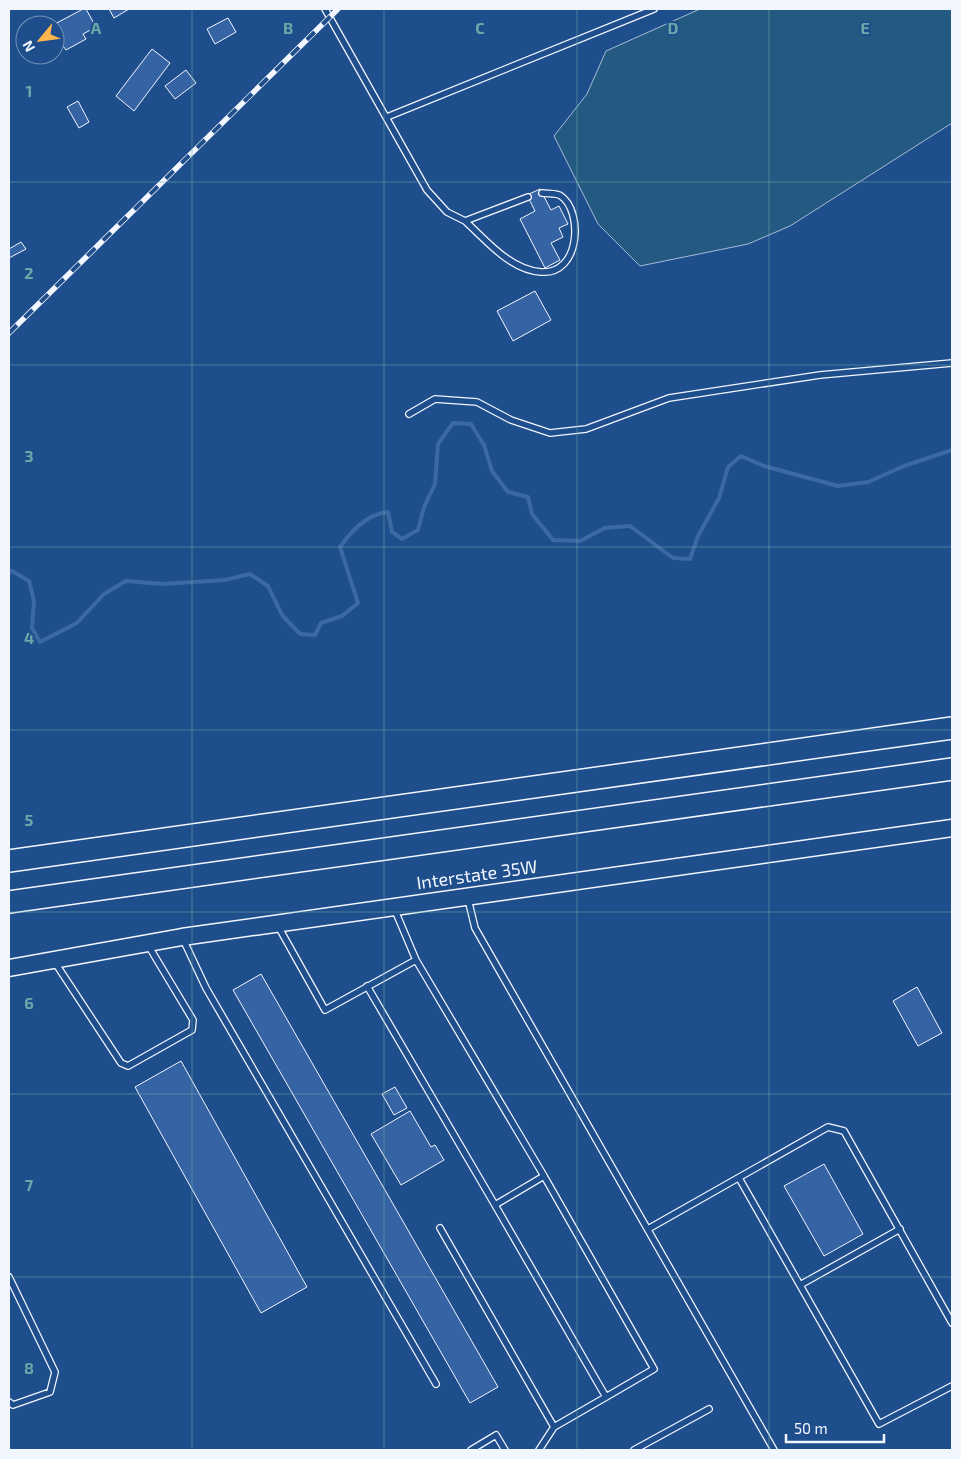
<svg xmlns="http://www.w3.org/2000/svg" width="961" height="1459" viewBox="0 0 961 1459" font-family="'Exo 2',sans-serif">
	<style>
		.green { fill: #245a82; stroke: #a8bbd7 }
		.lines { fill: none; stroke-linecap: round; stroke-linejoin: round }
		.stream { stroke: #3b69a3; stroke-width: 4 }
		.building { fill: #3563a3; stroke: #f2f6ff }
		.lane-casing { stroke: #f2f6ff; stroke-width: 8 }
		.secondary-casing { stroke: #f2f6ff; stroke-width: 19 }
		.highway-casing { stroke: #f2f6ff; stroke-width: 24 }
		.lane { stroke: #1f4e8c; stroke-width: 5.5 }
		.secondary { stroke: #1f4e8c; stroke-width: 16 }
		.highway { stroke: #1f4e8c; stroke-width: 21 }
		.rail-casing { stroke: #f2f6ff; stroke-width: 5.5 }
		.rail { stroke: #1f4e8c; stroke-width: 4; stroke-dasharray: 11; stroke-linecap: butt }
		.grid { fill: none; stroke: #6aa9a8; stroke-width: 1; stroke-opacity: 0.55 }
		.labels { text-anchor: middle; stroke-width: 4; stroke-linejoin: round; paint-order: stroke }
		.street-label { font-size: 18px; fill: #f2f6ff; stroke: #1f4e8c }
		.grid-label { font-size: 16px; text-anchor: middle; font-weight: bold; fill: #6aa9a8; stroke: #1f4e8c; stroke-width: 4; stroke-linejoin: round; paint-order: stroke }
	</style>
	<rect width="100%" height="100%" fill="#1f4e8c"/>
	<path class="green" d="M700,9H952V123L790,226L748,244L640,266L598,224L554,136L587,94L606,51Z"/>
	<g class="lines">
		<path class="stream" d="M9,572L12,571L29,581L34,601L32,628L40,642L77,623L104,594L126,581L162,584L225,580L250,574L268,586L282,615L300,634L315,635L321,623L342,616L358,603L340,547C352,530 367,514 388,512L392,532L402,539L418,530L424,507L435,484L438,444L453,423L471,424L484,445L492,471L508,492L528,497L532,514L553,540L580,541L605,528L630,526L673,558L690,559L698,536L719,498L728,467L741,456L764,466L838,486L868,482L904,466L952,450"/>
	</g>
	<path class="building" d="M83,9H86L96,27L83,34L86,39L66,50L63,46L55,51L53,25Z
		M109,9H129L114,18Z
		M228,18L236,32L215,44L207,29Z
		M152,49L170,63L134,111L116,96Z
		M186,70L196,83L175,99L165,86Z
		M78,101L89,122L79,128L67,107Z
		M540,189L551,210L559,206L568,224L559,228L563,237L551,243L560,260L545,268L520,219L535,211L527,195Z
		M21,242L26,249L9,258V249Z
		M535,291L551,320L513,341L497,311Z
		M261,974L498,1387L470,1403L233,990Z
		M917,987L942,1033L918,1046L893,1001Z
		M181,1061L307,1287L261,1313L135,1087Z
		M395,1087L407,1108L394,1115L382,1094Z
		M410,1111L431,1147L435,1145L444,1160L401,1185L371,1134Z
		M824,1164L863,1234L824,1256L784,1186Z"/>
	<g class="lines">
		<g class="lane-casing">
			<path id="lane" d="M325,9L427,190L447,212L465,221
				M387,117L654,9
				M528,197L465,221C486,240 510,270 541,272C581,275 583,211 561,196C557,193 548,194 542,193
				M409,414L435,399L477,402L511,420L550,433L586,429L669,398L820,375L952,363
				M468,899L475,928L774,1450
				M278,926L325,1010L416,960
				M183,939L206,988L436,1384
				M54,961L121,1063L128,1066L192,1030L193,1020L148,945
				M367,986L495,1205L544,1176L416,960L394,908
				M739,1178L879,1424L952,1386
				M495,1205L606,1397L654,1369L544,1176
				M440,1228L554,1427
				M648,1229L828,1127L844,1131L952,1323
				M9,1277L55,1372L50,1392L13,1405L9,1402
				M800,1285L900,1229
				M471,1450L496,1435L505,1450
				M539,1450L554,1427L606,1397
				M634,1450L709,1409"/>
		</g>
		<g class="secondary-casing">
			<path id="secondary" d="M9,968L182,937L952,828"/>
		</g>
		<g class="highway-casing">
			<path id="highway" d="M9,861L952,728
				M9,902L952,769"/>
		</g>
		<use href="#lane" class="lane"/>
		<use href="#secondary" class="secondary"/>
		<use href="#highway" class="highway"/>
		<g class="rail-casing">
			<path id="rail" d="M9,333L338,9"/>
		</g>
		<use href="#rail" class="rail"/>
	</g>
	<path class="grid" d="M192,9V1450M384,9V1450M577,9V1450M769,9V1450M9,182H952M9,365H952M9,547H952M9,730H952M9,912H952M9,1094H952M9,1277H952"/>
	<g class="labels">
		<g class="street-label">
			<text transform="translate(477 875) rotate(-8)" y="6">Interstate 35W</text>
		</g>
	</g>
	<g class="grid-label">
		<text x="96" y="34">A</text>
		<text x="288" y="34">B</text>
		<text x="480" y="34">C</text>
		<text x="673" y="34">D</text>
		<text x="865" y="34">E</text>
		<text x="29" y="97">1</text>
		<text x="29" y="279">2</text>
		<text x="29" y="462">3</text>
		<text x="29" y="644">4</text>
		<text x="29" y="826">5</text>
		<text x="29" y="1009">6</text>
		<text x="29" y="1191">7</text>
		<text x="29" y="1374">8</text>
	</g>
	<rect width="961" height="1459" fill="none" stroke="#f2f6ff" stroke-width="20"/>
	<g transform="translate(40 40) rotate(241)"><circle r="24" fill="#1f4e8c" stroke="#7391ba"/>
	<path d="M0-4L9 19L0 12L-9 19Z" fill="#ffb74d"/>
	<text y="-8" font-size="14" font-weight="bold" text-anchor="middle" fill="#f2f6ff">N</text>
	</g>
	<path d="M786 1434v8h98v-8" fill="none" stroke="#f2f6ff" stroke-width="2.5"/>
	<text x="794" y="1434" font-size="15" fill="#f2f6ff" stroke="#1f4e8c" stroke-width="4" paint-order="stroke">50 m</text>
</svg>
